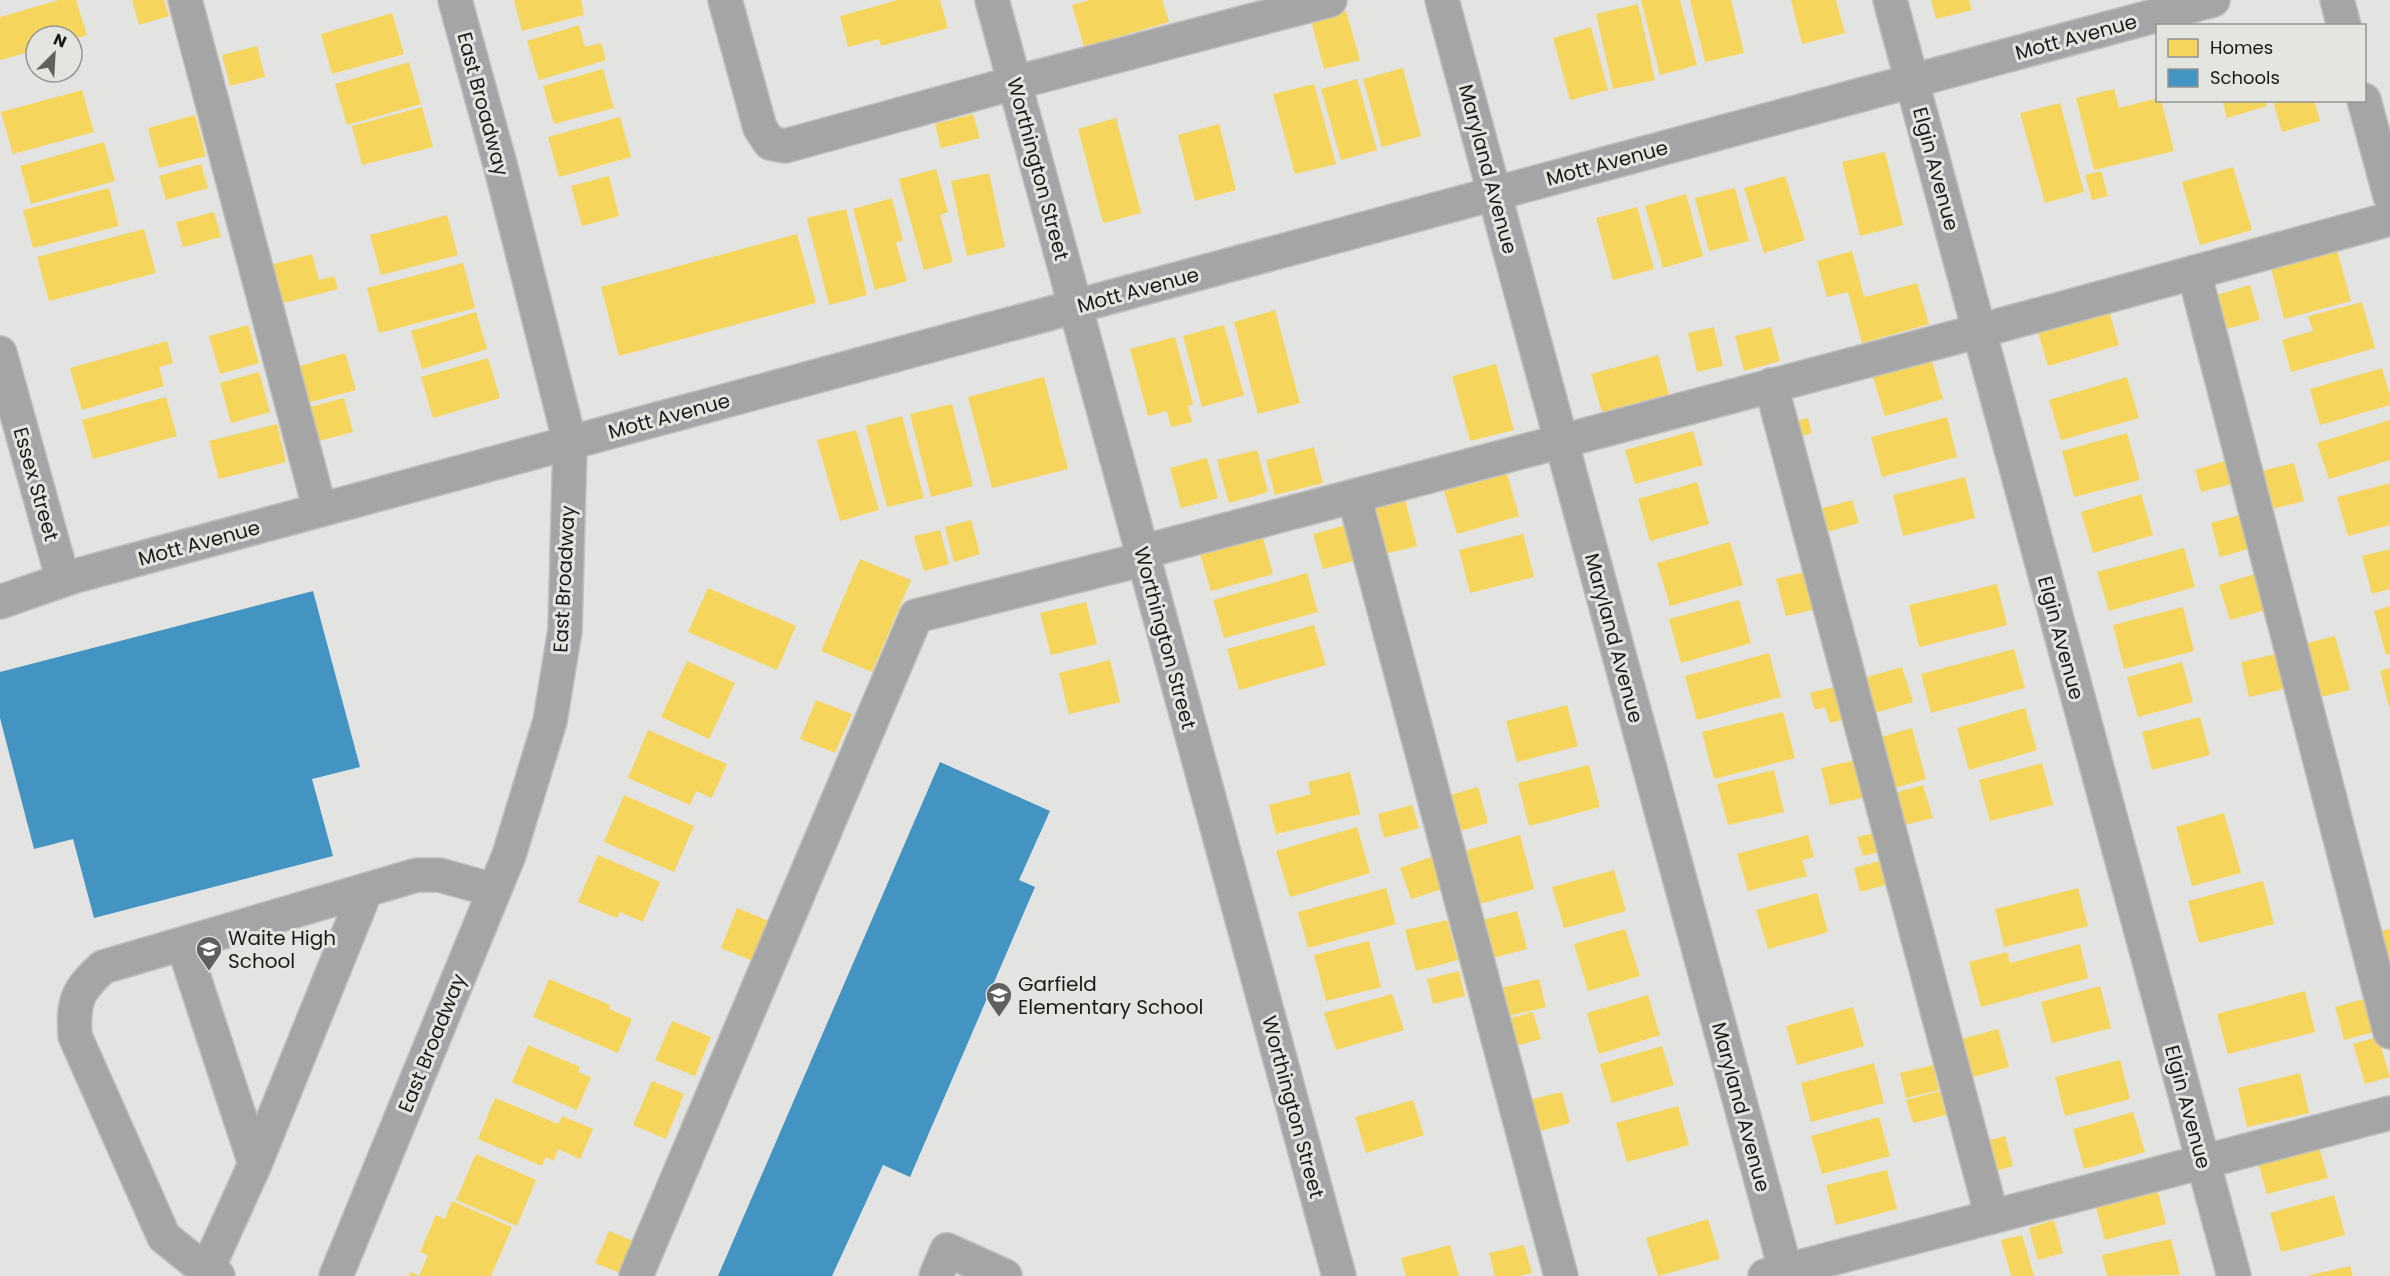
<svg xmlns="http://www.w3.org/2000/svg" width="2390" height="1276" viewBox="0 0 2390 1276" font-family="Poppins,sans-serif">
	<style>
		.homes { fill: #f6d55c }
		.schools { fill: #4393c3 }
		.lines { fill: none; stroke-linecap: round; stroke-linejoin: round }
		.minor-casing { stroke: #bfc0be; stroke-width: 36 }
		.minor { stroke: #a6a5a5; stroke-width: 33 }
		.labels { text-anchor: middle; stroke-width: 6; stroke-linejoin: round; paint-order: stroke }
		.street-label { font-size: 20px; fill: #1a1a19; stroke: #e4e5e1 }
		.poi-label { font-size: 20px; fill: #1a1a19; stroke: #e4e5e1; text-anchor: start }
	</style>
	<rect width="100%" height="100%" fill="#e3e4e2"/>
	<path class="homes" d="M59,0H76L87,35L72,40V36H36V50L0,60V17Z
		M132,0H164L169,16L139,25Z
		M514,0H581L584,15L522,31Z
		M898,0H940L948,28L881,46L879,39L848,47L840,16Z
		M1090,0H1162L1169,22L1084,47L1072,5Z
		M1641,0H1680L1697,65L1660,75Z
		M1690,0H1731L1744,53L1705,62Z
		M1791,0H1836L1845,33L1802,44Z
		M1931,0H1969L1972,10L1936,19Z
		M1638,4L1655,80L1613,89L1596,14Z
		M1346,11L1360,60L1324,69L1311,20Z
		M392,13L404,54L332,74L321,34Z
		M579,25L585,47L601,43L606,60L539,80L527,41Z
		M1591,27L1608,90L1570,100L1553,38Z
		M257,46L265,77L230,86L222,55Z
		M409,62L421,104L347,125L335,84Z
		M1403,68L1421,136L1382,147L1363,79Z
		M603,69L614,108L554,124L543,86Z
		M1357,79L1377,150L1341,160L1321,89Z
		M1314,84L1336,164L1295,174L1273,94Z
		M2114,89L2119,108L2158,98V100H2161L2174,151L2094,170L2076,98Z
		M82,90L94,132L13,154L1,112Z
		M2222,100H2266L2267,106L2227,118Z
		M2273,100H2314L2320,121L2282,132Z
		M2060,103L2084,192L2045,203L2020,113Z
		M422,107L433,147L362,165L352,126Z
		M973,114L980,138L941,148L935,124Z
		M195,115L206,156L159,168L148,128Z
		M620,117L631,157L559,177L548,137Z
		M1116,118L1141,213L1103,223L1078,129Z
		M1219,124L1236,190L1195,201L1178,135Z
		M104,142L115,181L31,204L20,166Z
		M1885,152L1903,225L1860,236L1842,162Z
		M201,164L208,188L166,200L159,176Z
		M2233,167L2252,230L2200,245L2182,182Z
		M936,169L948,212L940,215L953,262L924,270L899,179Z
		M2101,171L2108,196L2092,200L2085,175Z
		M989,173L1005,247L967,256L951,181Z
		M609,176L619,216L582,226L571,186Z
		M1785,176L1805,240L1764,253L1744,188Z
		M109,188L119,226L33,248L23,210Z
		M1735,188L1749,241L1709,251L1695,198Z
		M1686,194L1703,256L1663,268L1645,206Z
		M892,198L903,241L896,242L907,281L875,290L853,209Z
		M1637,207L1654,269L1613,280L1596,218Z
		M846,209L867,295L829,305L807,218Z
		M214,212L221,237L183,247L176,222Z
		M447,215L458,255L381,275L370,235Z
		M144,229L156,273L49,301L37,257Z
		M797,234L816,303L619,356L601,287Z
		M2337,250L2351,301L2284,319L2271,268Z
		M1852,251L1864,297L1917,283L1929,324L1862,343L1848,292L1827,297L1817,261Z
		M312,254L319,280L334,276L338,289L280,304L270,265Z
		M463,263L475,308L379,333L367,288Z
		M2250,285L2260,320L2219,331L2210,297Z
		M2362,302L2375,348L2291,372L2282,340L2313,331L2308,316Z
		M2107,305L2119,345L2048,366L2036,326Z
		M1275,310L1300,403L1258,414L1234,322Z
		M476,312L487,349L422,369L411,331Z
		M248,325L259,363L220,374L209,336Z
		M1224,325L1244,395L1202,407L1183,336Z
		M1714,327L1723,366L1697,372L1688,333Z
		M1771,327L1780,361L1744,371L1735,336Z
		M1175,337L1193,404L1188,406L1192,422L1171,427L1167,411L1148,416L1130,349Z
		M167,341L173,363L159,367L164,386L82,410L70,368Z
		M345,353L356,390L307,403L297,367Z
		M1658,355L1669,394L1602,412L1591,374Z
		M488,358L500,398L433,418L421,377Z
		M1931,358L1943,399L1885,416L1872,374Z
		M1496,364L1514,430L1470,441L1452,376Z
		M2382,368L2390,396V405L2320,425L2310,389Z
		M259,372L270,412L231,423L220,383Z
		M1044,377L1068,469L992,488L968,397Z
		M2127,377L2139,418L2061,440L2049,400Z
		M166,397L177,436L93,459L82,420Z
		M344,398L353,432L315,442L306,408Z
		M952,404L973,486L931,497L910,414Z
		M902,416L924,498L887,507L866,426Z
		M1947,417L1957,457L1882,477L1871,437Z
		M1808,418L1812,433L1798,437L1793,422Z
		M2390,420V460L2329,479L2317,443Z
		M277,424L286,462L219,479L209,441Z
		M856,430L879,510L840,521L817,440Z
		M1693,431L1703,465L1635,484L1625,450Z
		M2127,433L2140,480L2074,497L2062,451Z
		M1314,447L1323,483L1275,495L1266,460Z
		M1257,450L1268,492L1229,503L1217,460Z
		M1207,458L1218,498L1181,508L1170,468Z
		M2228,460L2235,483L2201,492L2195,470Z
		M2294,463L2304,501L2263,511L2253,473Z
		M1507,474L1519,516L1457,534L1444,491Z
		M1965,477L1975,518L1903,536L1893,495Z
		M1697,482L1709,524L1650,541L1638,499Z
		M2390,483V525L2348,536L2337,497Z
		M2141,494L2153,535L2093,553L2081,512Z
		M1405,499L1417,546L1377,556L1365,510Z
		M1852,500L1859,523L1823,533L1816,510Z
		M2243,514L2252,548L2220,557L2211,523Z
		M971,520L980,554L954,562L945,527Z
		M1349,524L1358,560L1323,569L1313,534Z
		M940,530L949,564L924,571L914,536Z
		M1262,534L1273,574L1211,591L1199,551Z
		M1523,534L1534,577L1470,593L1459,550Z
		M1730,542L1743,585L1670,606L1657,563Z
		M2184,548L2195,587L2109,611L2097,572Z
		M2390,549V589L2372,594L2362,556Z
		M860,559L911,580L872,672L821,651Z
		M1812,570L1821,608L1786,616L1776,579Z
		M1307,573L1318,612L1224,638L1213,600Z
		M2258,573L2269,609L2230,620L2219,585Z
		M1997,584L2007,625L1919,647L1909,605Z
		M708,588L796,626L777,670L688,632Z
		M1739,600L1751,643L1681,663L1669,619Z
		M1086,602L1097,644L1051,655L1040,613Z
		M2390,606V654L2386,655L2374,611Z
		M2183,607L2194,651L2124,669L2113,625Z
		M1314,625L1326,665L1239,690L1227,649Z
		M2335,636L2350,690L2316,698L2303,644Z
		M2014,649L2025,688L1931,713L1921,674Z
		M1769,653L1781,697L1697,720L1685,676Z
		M2280,653L2288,688L2249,697L2241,662Z
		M1110,660L1120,702L1069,714L1059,673Z
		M687,661L735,683L709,739L661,717Z
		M2182,662L2193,702L2138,717L2127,677Z
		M1902,667L1913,702L1871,714L1860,679Z
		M2390,668V706L2389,707L2380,671Z
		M1841,685L1850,718L1830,723L1825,707L1815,710L1810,693Z
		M816,700L852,714L835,753L800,739Z
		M1567,705L1578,746L1517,762L1506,721Z
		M2025,708L2037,750L1969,770L1957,728Z
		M1783,712L1795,758L1714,779L1702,732Z
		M2200,717L2210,755L2152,770L2142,732Z
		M1912,728L1926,779L1891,789L1877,738Z
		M648,730L727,764L712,798L696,791L690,805L628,778Z
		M1860,759L1870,796L1830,805L1821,768Z
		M2042,763L2053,805L1990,821L1979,780Z
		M1589,765L1600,807L1529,826L1518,783Z
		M1774,770L1784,812L1728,825L1717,784Z
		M1350,772L1360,814L1276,834L1269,805L1311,794L1308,782Z
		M1923,785L1933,818L1900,826L1891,794Z
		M1478,787L1488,823L1453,833L1443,797Z
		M624,795L694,826L674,872L604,842Z
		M1412,805L1419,828L1384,838L1378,814Z
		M2224,813L2241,873L2192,886L2176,827Z
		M1357,827L1370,873L1290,897L1276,851Z
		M1875,833L1880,852L1863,856L1857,837Z
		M1520,835L1534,889L1472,906L1464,851Z
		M1808,835L1814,857L1802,860L1807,876L1748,891L1737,854Z
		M598,855L660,882L643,922L620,912L617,918L578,902Z
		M1434,856L1445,888L1411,899L1400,868Z
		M1886,859L1892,883L1860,892L1854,868Z
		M1614,870L1626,911L1564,928L1552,887Z
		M2263,881L2274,924L2199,943L2188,901Z
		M1386,888L1396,924L1308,948L1298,912Z
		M2078,888L2088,926L2004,947L1995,909Z
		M1817,893L1828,932L1768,949L1756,910Z
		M737,908L771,922L755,962L721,948Z
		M1517,911L1527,949L1489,959L1479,921Z
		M1447,920L1458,960L1416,971L1405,930Z
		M1625,929L1640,976L1588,991L1574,944Z
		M2390,929V965L2384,966L2376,932Z
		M1369,941L1381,987L1326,1001L1314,955Z
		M2080,944L2088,978L1981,1007L1969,962L2007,952L2010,963Z
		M1459,971L1465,996L1433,1004L1427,979Z
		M549,979L610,1005L609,1009L632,1019L618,1053L533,1017Z
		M1539,979L1546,1007L1508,1016L1501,988Z
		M2100,986L2111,1028L2052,1043L2041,1002Z
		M2305,991L2315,1032L2228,1054L2217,1014Z
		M1392,994L1404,1030L1336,1050L1324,1013Z
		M1648,995L1660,1035L1599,1054L1587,1013Z
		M2367,998L2377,1031L2344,1040L2335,1007Z
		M1853,1007L1864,1046L1797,1065L1786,1026Z
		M1533,1012L1541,1039L1511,1047L1504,1020Z
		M672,1021L711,1037L695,1076L655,1060Z
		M1998,1029L2009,1067L1973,1077L1962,1039Z
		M2378,1037L2390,1077L2365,1084L2353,1044Z
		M528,1045L580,1067L578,1072L591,1077L577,1110L512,1082Z
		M1662,1046L1674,1085L1612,1103L1600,1064Z
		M2120,1060L2130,1099L2065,1116L2055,1077Z
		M1874,1063L1884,1103L1811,1122L1801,1083Z
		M1933,1065L1939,1090L1906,1098L1900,1073Z
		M2300,1073L2309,1113L2247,1127L2238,1088Z
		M652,1081L684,1094L666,1139L633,1125Z
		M1940,1091L1946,1115L1913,1123L1906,1100Z
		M1562,1092L1570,1123L1537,1132L1528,1100Z
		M495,1098L558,1124L562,1116L593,1129L580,1159L558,1149L554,1161L546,1157L542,1166L478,1139Z
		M1413,1100L1424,1135L1366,1153L1355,1117Z
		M1678,1106L1689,1145L1627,1162L1616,1123Z
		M2133,1112L2145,1152L2084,1169L2073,1129Z
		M1879,1117L1890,1156L1822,1174L1811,1136Z
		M2005,1136L2013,1166L1991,1172L1983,1142Z
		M2317,1140L2328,1178L2267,1194L2256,1156Z
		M476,1154L536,1180L517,1226L456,1200Z
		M1887,1170L1897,1209L1836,1225L1826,1185Z
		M2156,1184L2166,1224L2105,1240L2094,1200Z
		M2334,1195L2345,1235L2281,1252L2270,1213Z
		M452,1201L512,1227L491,1276H409L411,1272L419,1276L428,1255L420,1252L436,1215L445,1219Z
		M1708,1219L1720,1259L1658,1276L1646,1238Z
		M2054,1220L2063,1253L2038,1260L2029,1228Z
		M609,1231L633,1241L620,1273L595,1263Z
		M2022,1235L2034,1276H2011L2001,1240Z
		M2171,1239L2180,1275L2107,1276L2102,1255Z
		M1450,1245L1459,1276H1406L1401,1258Z
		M1524,1245L1532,1273L1519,1276H1495L1489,1253Z
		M2350,1266L2353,1276H2310V1275Z"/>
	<path class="schools" d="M313,591L360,767L312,779L333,856L94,918L73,839L34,849L0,718V672Z
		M940,762L1050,811L1019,880L1035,887L910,1177L883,1165L832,1276H718Z"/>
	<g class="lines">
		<g class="minor-casing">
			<path id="minor" d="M185,0L320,510
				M725,0L760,128L770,143L785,146L1014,83L1330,0
				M992,0L1339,1276
				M1442,0L1787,1276
				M1890,0L2234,1276
				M2337,0L2344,26
				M2364,100L2390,196
				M2194,272L2390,1032
				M0,353L63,580
				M1771,385L1992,1217
				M1354,496L1561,1276
				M1142,552L1979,331L2390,219
				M0,602L75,576L2213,0
				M183,944L255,1164L207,1270
				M255,1164L366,890
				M218,1276L195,1262L164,1237L75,1036C73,1000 77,991 103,967L417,875H439L494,890
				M336,1276L509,855L550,721L565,630L570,443L501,168L455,0
				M636,1276L916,616L1144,559
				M936,1276L947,1250L1005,1276
				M1765,1276L2390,1113"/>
		</g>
		<use href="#minor" class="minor"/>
	</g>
	<defs>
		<g id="school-pin" transform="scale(1.35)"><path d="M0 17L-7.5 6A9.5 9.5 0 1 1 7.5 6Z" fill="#60615f" stroke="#e4e5e1"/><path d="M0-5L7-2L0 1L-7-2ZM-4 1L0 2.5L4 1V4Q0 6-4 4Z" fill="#fff"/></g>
	</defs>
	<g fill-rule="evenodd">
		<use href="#school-pin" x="209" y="949"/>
		<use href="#school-pin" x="999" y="995"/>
	</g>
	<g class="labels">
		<g class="street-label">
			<text transform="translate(2076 37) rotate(-15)" y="7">Mott Avenue</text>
			<text transform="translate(483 104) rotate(75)" y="7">East Broadway</text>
			<text transform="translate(1607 163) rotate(-15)" y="7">Mott Avenue</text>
			<text transform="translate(1038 169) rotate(75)" y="7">Worthington Street</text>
			<text transform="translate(1488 169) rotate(75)" y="7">Maryland Avenue</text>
			<text transform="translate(1936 169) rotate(75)" y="7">Elgin Avenue</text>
			<text transform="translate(1138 290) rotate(-15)" y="7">Mott Avenue</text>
			<text transform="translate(669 416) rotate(-15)" y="7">Mott Avenue</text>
			<text transform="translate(36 484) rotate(74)" y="7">Essex Street</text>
			<text transform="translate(199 543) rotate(-15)" y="7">Mott Avenue</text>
			<text transform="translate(564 579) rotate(-87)" y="7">East Broadway</text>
			<text transform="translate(1165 638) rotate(75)" y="7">Worthington Street</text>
			<text transform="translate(1614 638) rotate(75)" y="7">Maryland Avenue</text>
			<text transform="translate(2061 638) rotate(75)" y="7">Elgin Avenue</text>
			<text transform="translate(432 1043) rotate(-68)" y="7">East Broadway</text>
			<text transform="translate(1293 1107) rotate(75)" y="7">Worthington Street</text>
			<text transform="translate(1741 1107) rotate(75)" y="7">Maryland Avenue</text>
			<text transform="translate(2188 1107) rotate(75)" y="7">Elgin Avenue</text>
		</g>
		<g class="poi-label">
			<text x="228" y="945">Waite High<tspan x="228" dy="23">School</tspan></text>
			<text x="1018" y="991">Garfield<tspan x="1018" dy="23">Elementary School</tspan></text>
		</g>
	</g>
	<rect x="2156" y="24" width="210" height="78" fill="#e4e5e1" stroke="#939491" stroke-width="1.5"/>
	<rect x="2168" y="39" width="30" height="18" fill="#f6d55c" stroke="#939491" stroke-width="1.5"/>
	<text x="2210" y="54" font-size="18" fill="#1a1a19">Homes</text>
	<rect x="2168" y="69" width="30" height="18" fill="#4393c3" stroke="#939491" stroke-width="1.5"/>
	<text x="2210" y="84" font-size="18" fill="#1a1a19">Schools</text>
	<g transform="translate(54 54) rotate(24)"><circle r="28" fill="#e4e5e1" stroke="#939491" stroke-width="1.5"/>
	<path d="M0-4.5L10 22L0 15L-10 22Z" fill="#60615f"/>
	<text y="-9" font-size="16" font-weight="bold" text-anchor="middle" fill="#1a1a19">N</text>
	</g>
</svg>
